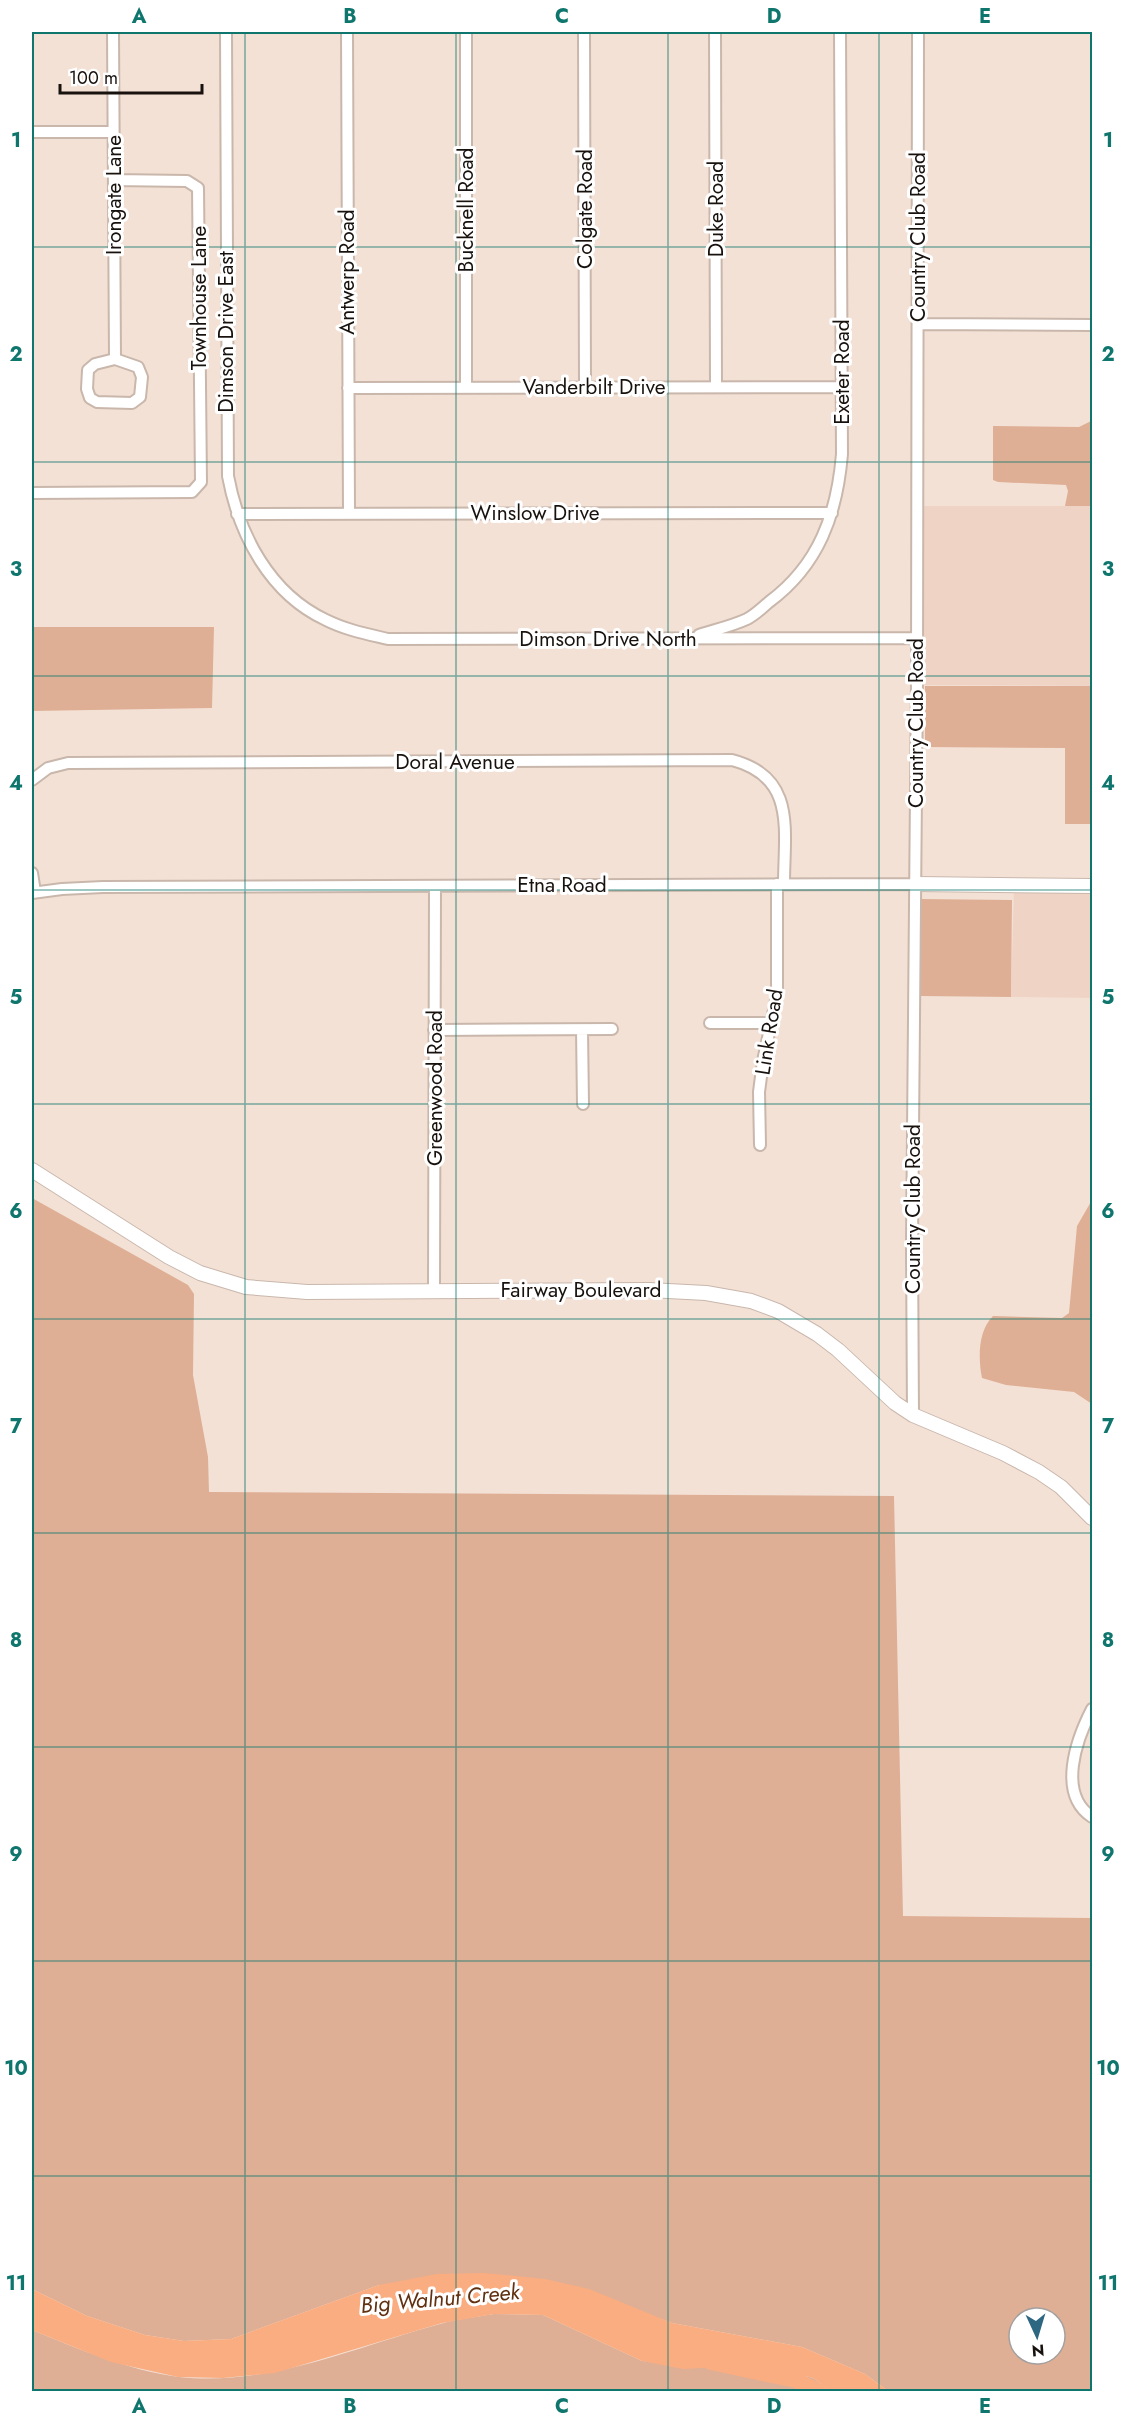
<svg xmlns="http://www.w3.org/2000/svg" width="1124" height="2423" viewBox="0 0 1124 2423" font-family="Jost,sans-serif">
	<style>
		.built { fill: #efd4c6 }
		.green { fill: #deaf95; fill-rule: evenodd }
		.water { fill: #faad81 }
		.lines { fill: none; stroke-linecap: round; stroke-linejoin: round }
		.river { stroke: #faad81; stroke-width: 16 }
		.minor-casing { stroke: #c9b7ac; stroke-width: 14 }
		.tertiary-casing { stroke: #c9b7ac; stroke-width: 16 }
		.minor { stroke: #fff; stroke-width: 10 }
		.tertiary { stroke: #fff; stroke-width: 14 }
		.grid { fill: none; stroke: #0f766e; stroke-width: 1.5; stroke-opacity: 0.55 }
		.labels { text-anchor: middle; stroke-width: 6; stroke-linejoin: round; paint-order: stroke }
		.street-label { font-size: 21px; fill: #18120e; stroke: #fff }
		.water-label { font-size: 22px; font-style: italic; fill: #613010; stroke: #fff }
		.neatline { fill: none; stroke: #0f766e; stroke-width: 2 }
		.grid-label { font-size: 20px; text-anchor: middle; font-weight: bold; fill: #0f766e }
	</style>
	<rect width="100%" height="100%" fill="#f4e1d6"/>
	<path class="built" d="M916,506H1092V686L915,685Z
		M1014,885H1092V998L1011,997Z"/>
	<path class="green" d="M1092,416V506H1065L1068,491L1066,485L998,482L993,480V426L1079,427L1091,421Z
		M32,627H214L212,708L32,711Z
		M925,686H1092V824H1065V748L925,747Z
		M920,899L1012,900L1011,997L920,996Z
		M32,1198L188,1285L194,1294L193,1375L208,1457L209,1492L894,1496L903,1916L1092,1918V2391H888L865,2374L802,2347L672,2323L631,2308L379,2285L231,2339L184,2341L145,2335L87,2316L32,2289ZM1019,2318H1055V2354H1019Z
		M1092,1200V1404L1074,1392L1006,1385L982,1378C978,1358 978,1331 993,1316L1062,1318L1069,1313L1077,1226Z
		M494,2314L543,2315L642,2361L782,2370L813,2378L830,2391H32V2330C79,2349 127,2370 179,2377C269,2387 355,2347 440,2324C457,2319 476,2317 494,2314Z"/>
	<path class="water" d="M484,2273L545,2279L589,2289L672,2323L802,2347L865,2374L888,2391H830L813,2378L782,2370L739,2366L683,2369L642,2361L543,2315L494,2314L442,2323L275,2373L223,2378L178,2377L111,2362L32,2330V2289L87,2316L145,2335L184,2341L231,2339L379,2285L437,2274Z"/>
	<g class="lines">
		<path class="river" d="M711,2362L796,2380L819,2392"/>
		<g class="minor-casing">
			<path id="minor" d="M113,32L115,359
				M226,32L228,476C239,535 270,594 326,620C346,630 367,634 388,639L917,638
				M347,32L349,513
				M466,32V388
				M584,32L585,387
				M715,32L716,387
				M32,132H113
				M918,324L1092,325
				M115,359L138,367L142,377L140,397L132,403L97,402L90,398L87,389L88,370L95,364Z
				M348,388L841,387
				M32,493L192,492L201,482L198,188L187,181L114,180
				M237,514L832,513
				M699,635C714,630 732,626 747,619C755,615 762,608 769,602C819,565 837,514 842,454L840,32
				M32,780L48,768L68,763L732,760C797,777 784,830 784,884
				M32,873L35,892
				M32,893L62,889L103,887L916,884
				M710,1023H773
				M434,1030L612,1029
				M582,1030L583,1104
				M760,1145L759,1092L763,1061L777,996V884
				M434,1290L435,886
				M913,1415L912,1244L917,680L918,32
				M1092,1709C1076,1740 1057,1794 1092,1817"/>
		</g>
		<g class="tertiary-casing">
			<path id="tertiary" d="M916,884L1092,886
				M32,1170L169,1257L200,1273L246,1287L307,1292L649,1290L706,1293L751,1301L778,1311L817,1334L838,1350L895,1403L913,1415L1003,1453L1039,1472L1061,1487L1092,1518"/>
		</g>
		<use href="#minor" class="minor"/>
		<use href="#tertiary" class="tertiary"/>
	</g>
	<path class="grid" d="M245,32V2392M456,32V2392M668,32V2392M879,32V2392M32,247H1092M32,462H1092M32,676H1092M32,890H1092M32,1104H1092M32,1319H1092M32,1533H1092M32,1747H1092M32,1961H1092M32,2176H1092"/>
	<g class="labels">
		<g class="street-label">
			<text transform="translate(114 195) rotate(-90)" y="7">Irongate Lane</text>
			<text transform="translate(585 209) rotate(-90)" y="7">Colgate Road</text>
			<text transform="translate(716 209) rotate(-90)" y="7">Duke Road</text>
			<text transform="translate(466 210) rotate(-90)" y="7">Bucknell Road</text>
			<text transform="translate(918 237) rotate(-90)" y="7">Country Club Road</text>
			<text transform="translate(347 272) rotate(-90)" y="7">Antwerp Road</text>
			<text transform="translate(199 298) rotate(-90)" y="7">Townhouse Lane</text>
			<text transform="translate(226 332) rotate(-90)" y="7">Dimson Drive East</text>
			<text transform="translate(842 372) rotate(-90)" y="7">Exeter Road</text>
			<text x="594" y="394">Vanderbilt Drive</text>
			<text x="535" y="520">Winslow Drive</text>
			<text x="608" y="646">Dimson Drive North</text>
			<text transform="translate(916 723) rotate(-90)" y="7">Country Club Road</text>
			<text x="455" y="769">Doral Avenue</text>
			<text x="562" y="892">Etna Road</text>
			<text transform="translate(769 1032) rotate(-81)" y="7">Link Road</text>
			<text transform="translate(435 1088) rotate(-90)" y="7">Greenwood Road</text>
			<text transform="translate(913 1209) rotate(-90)" y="7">Country Club Road</text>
			<text x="581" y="1297">Fairway Boulevard</text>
		</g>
		<g class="water-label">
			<text transform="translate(440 2298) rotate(-5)" y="8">Big Walnut Creek</text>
		</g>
	</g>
	<rect width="1124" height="2423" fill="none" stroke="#ffffff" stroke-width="66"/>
	<g transform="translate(1037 2336) rotate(176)"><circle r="28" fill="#ffffff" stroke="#a3a09f" stroke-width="1.5"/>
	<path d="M0-4.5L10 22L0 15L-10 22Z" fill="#2e6781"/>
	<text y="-9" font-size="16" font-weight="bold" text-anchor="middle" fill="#18120e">N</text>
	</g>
	<path d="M60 84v9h142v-9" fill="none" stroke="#18120e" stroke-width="3"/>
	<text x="69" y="84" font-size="18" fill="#18120e" stroke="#ffffff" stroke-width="4.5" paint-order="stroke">100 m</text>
	<rect x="33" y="33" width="1058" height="2357" class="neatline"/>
	<g class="grid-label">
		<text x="139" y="23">A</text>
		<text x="350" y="23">B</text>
		<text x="562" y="23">C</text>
		<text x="774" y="23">D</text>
		<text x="985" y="23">E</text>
		<text x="16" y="147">1</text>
		<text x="1108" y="147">1</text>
		<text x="16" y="361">2</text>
		<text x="1108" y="361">2</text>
		<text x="16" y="576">3</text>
		<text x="1108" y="576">3</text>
		<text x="16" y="790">4</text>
		<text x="1108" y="790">4</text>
		<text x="16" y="1004">5</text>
		<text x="1108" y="1004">5</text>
		<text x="16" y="1218">6</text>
		<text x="1108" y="1218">6</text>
		<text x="16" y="1433">7</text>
		<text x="1108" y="1433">7</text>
		<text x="16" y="1647">8</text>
		<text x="1108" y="1647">8</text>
		<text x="16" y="1861">9</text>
		<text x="1108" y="1861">9</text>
		<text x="16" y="2075">10</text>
		<text x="1108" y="2075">10</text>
		<text x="16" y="2290">11</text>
		<text x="1108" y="2290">11</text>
		<text x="139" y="2413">A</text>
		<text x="350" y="2413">B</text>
		<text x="562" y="2413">C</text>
		<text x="774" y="2413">D</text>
		<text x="985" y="2413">E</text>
	</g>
</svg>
